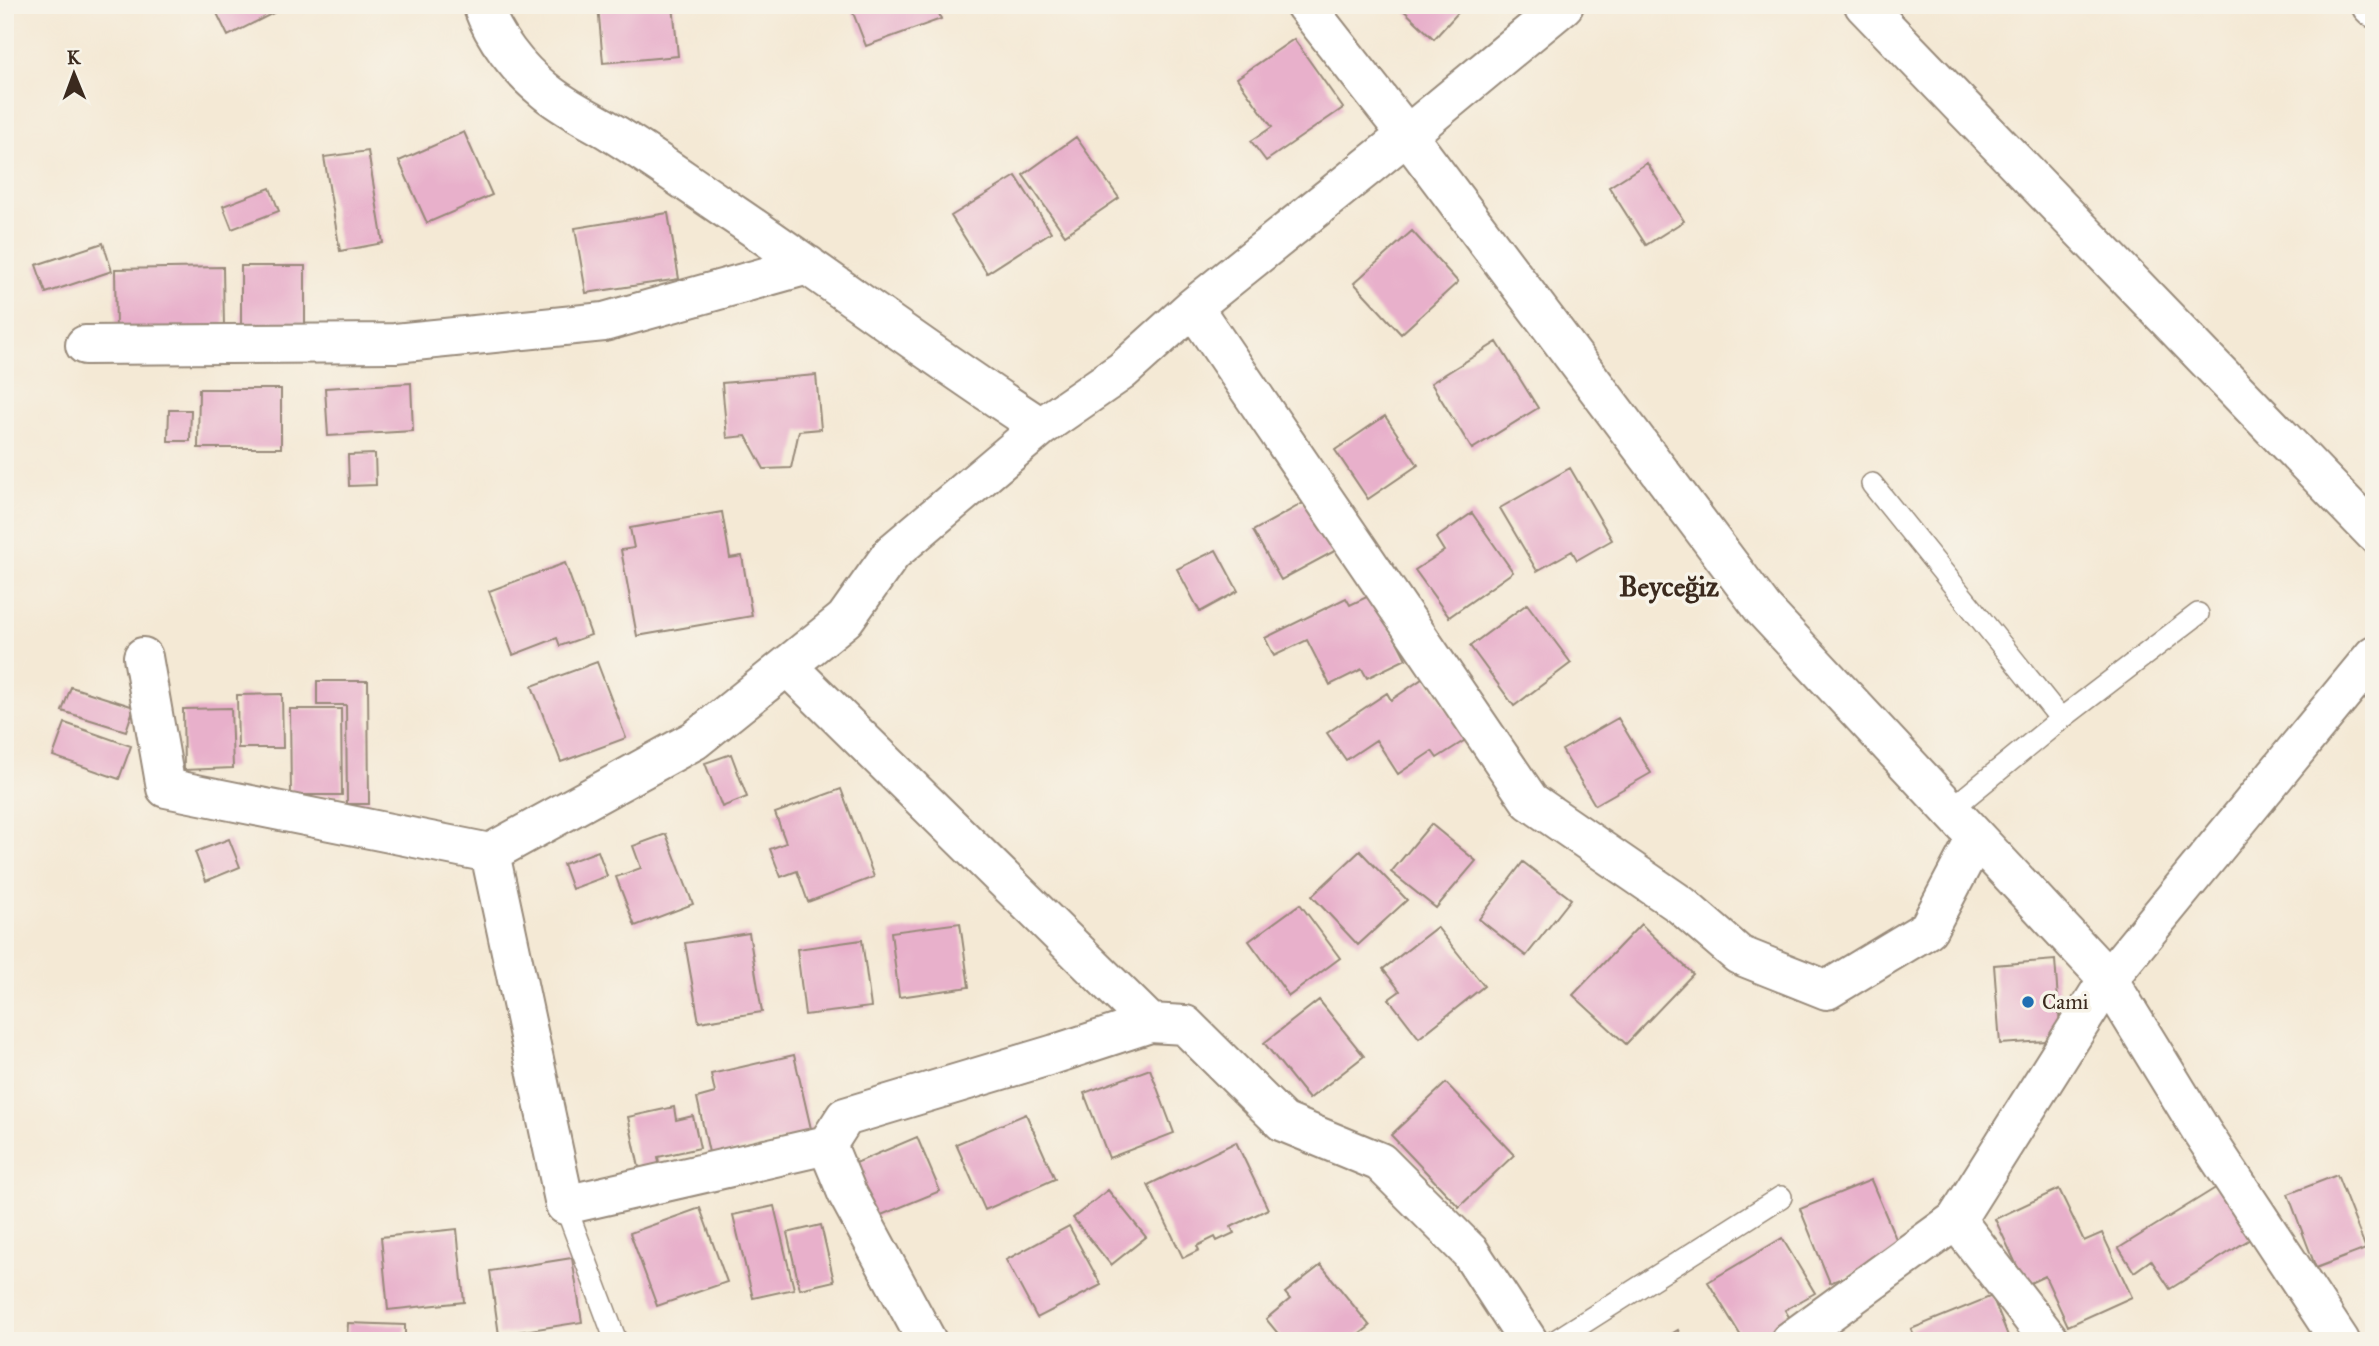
<svg xmlns="http://www.w3.org/2000/svg" width="2379" height="1346" viewBox="0 0 2379 1346" font-family="'IM FELL Great Primer',serif">
	<style>
		.building { fill: #e8b0cb }
		.lines { fill: none; stroke-linecap: round; stroke-linejoin: round }
		.lane-casing { stroke: #988a7a; stroke-width: 24 }
		.street-casing { stroke: #988a7a; stroke-width: 42 }
		.lane { stroke: #fff; stroke-width: 21 }
		.street { stroke: #fff; stroke-width: 38 }
		.poi-dot { fill: #1f6fb2; stroke: #f7f3e8; stroke-width: 2.5 }
		.labels { text-anchor: middle; stroke-width: 7; stroke-linejoin: round; paint-order: stroke }
		.poi-label { font-size: 21px; fill: #3b2a1e; stroke: #f7f3e8; text-anchor: start }
		.district-label { font-size: 28px; font-weight: bold; fill: #3b2a1e; stroke: #f7f3e8 }
	</style>
	<rect width="100%" height="100%" fill="#f7f3e8"/>
	<filter id="ink" filterUnits="userSpaceOnUse"><feTurbulence type="fractalNoise" baseFrequency=".0143" numOctaves="2"/><feDisplacementMap in="SourceGraphic" scale="14" xChannelSelector="R" yChannelSelector="G"/><feConvolveMatrix kernelMatrix="1 2 1 2 8 2 1 2 1" color-interpolation-filters="sRGB"/></filter>
	<filter id="wash" filterUnits="userSpaceOnUse"><feTurbulence type="fractalNoise" baseFrequency=".00686" numOctaves="4" result="noise"/><feDisplacementMap in="SourceGraphic" scale="28" xChannelSelector="R" yChannelSelector="G"/><feGaussianBlur stdDeviation="1.57" result="paint"/><feColorMatrix in="noise" values="0 0 0 0 0 0 0 0 0 0 0 0 0 0 0 0 0 1.4 0 .05"/><feComposite in="paint" operator="in"/></filter>
	<g filter="url(#wash)">
		<rect width="100%" height="100%" fill="#f4e9d5"/>
		<g id="blocks">
			<path class="building" d="M213,5H289L228,36Z
				M598,5H673L678,56L603,63Z
				M850,5H936L941,19L866,46Z
				M1398,5H1465L1434,39Z
				M1294,39L1343,108L1266,161L1251,141L1272,127L1237,78Z
				M464,132L492,195L427,223L399,161Z
				M1076,137L1119,198L1065,235L1023,175Z
				M368,151L383,243L340,251L324,157Z
				M1647,163L1684,221L1646,245L1609,187Z
				M1016,176L1051,232L987,273L951,216Z
				M270,188L279,211L232,229L223,206Z
				M668,213L679,279L586,293L575,228Z
				M1412,231L1458,282L1401,334L1354,283Z
				M103,243L112,271L46,293L36,265Z
				M241,266H305V331H241Z
				M223,267L224,329L116,331L115,269Z
				M1497,342L1538,408L1472,449L1431,383Z
				M816,375L821,429L799,431L791,468L764,469L746,436L727,438L722,383Z
				M411,383L413,431L328,436L325,388Z
				M199,389H281V448H198Z
				M169,410H191L190,441H168Z
				M1385,416L1418,465L1368,499L1335,450Z
				M375,454L376,485L349,486L348,455Z
				M1570,468L1612,540L1577,560L1572,551L1537,571L1500,508Z
				M1314,497L1342,547L1281,580L1253,531Z
				M722,512L730,558L742,556L752,616L637,636L621,550L634,548L630,528Z
				M1472,513L1513,572L1449,617L1415,570L1444,551L1436,538Z
				M1216,550L1238,591L1200,612L1177,569Z
				M565,563L591,635L560,646L557,638L513,655L489,591Z
				M1373,594L1406,659L1367,678L1362,669L1330,685L1307,640L1274,656L1265,638L1346,598L1350,605Z
				M1527,604L1571,663L1514,706L1470,646Z
				M597,662L626,738L561,762L532,686Z
				M1425,677L1467,739L1437,758L1432,751L1398,774L1376,740L1346,760L1327,733L1387,693L1391,700Z
				M317,681H368L369,804H347L346,705H317Z
				M71,687L134,707L126,731L62,711Z
				M282,694L283,748H238L237,695Z
				M231,708L233,768L184,770L183,709Z
				M290,709H341L342,795H291Z
				M1618,718L1651,773L1595,805L1562,750Z
				M65,723L131,746L119,779L53,756Z
				M731,754L747,797L722,807L705,763Z
				M841,789L874,877L808,902L797,871L781,877L770,849L786,843L775,813Z
				M1431,824L1476,861L1436,908L1391,872Z
				M666,834L693,904L635,926L616,877L641,868L633,846Z
				M229,839L240,867L206,881L195,852Z
				M598,851L607,876L572,889L563,864Z
				M1360,851L1407,900L1358,945L1312,896Z
				M1523,862L1571,899L1526,956L1479,919Z
				M1300,904L1340,958L1289,996L1249,941Z
				M960,923L969,987L899,997L891,932Z
				M1641,924L1693,974L1626,1044L1573,995Z
				M1437,927L1484,986L1419,1038L1389,999L1400,991L1383,969Z
				M749,933L762,1012L699,1022L685,943Z
				M862,940L871,1007L805,1015L797,949Z
				M2055,960L2061,1040L2000,1044L1994,965Z
				M1319,1000L1364,1056L1309,1099L1264,1043Z
				M794,1055L812,1133L710,1157L697,1098L715,1093L711,1074Z
				M1150,1069L1174,1133L1109,1158L1084,1093Z
				M1446,1083L1514,1155L1459,1207L1391,1135Z
				M674,1107L676,1120L693,1116L700,1148L658,1157L660,1168L640,1172L628,1117Z
				M1026,1114L1055,1179L985,1210L956,1144Z
				M917,1137L940,1191L874,1218L851,1165Z
				M1236,1142L1268,1209L1231,1227L1234,1233L1217,1241L1215,1237L1197,1246L1199,1250L1183,1258L1148,1185Z
				M2337,1175L2366,1249L2316,1268L2288,1194Z
				M1871,1180L1902,1253L1830,1283L1800,1209Z
				M2222,1184L2255,1236L2170,1289L2151,1260L2134,1272L2119,1248Z
				M2059,1189L2084,1241L2102,1233L2132,1297L2068,1326L2045,1276L2026,1285L1995,1219Z
				M1108,1190L1146,1237L1111,1265L1073,1218Z
				M774,1206L794,1289L753,1298L733,1215Z
				M700,1208L727,1282L657,1306L630,1233Z
				M821,1225L834,1281L800,1289L787,1233Z
				M1069,1226L1101,1285L1037,1318L1006,1260Z
				M457,1229L464,1302L388,1310L381,1237Z
				M1782,1238L1815,1293L1785,1310L1795,1327L1772,1341H1744L1708,1282Z
				M572,1258L582,1322L499,1335L490,1271Z
				M1321,1265L1370,1326L1351,1341H1284L1266,1319L1290,1299L1285,1293Z
				M1992,1296L2010,1341H1916L1911,1329Z
				M348,1323L405,1325V1341H347Z
				M1678,1330L1684,1341H1660Z"/>
		</g>
	</g>
	<g filter="url(#ink)">
		<use href="#blocks" fill-opacity="0" stroke="#988a7a" stroke-width="2"/>
		<g class="lines">
			<g class="lane-casing">
				<path id="lane" d="M1872,484L2061,719
					M1950,810L2061,719L2198,614
					M565,1205L616,1341
					M1555,1341L1781,1197"/>
			</g>
			<g class="street-casing">
				<path id="street" d="M482,5C494,38 517,68 544,90C565,108 588,118 611,132C654,158 694,188 735,215C838,285 937,360 1041,427
					M1305,5L1407,135L1763,609L2108,979L2202,1132L2340,1341
					M1864,5L2374,533
					M2371,5L2374,8
					M1193,307L1530,801L1681,905L1739,955L1827,990L1928,929L1976,838
					M85,345L395,343L604,322L808,265
					M143,657L166,788L490,853
					M787,666L1150,1023
					M827,1145L565,1205L490,853L695,740L845,619L892,553L1041,427L1122,371L1193,307L1407,135L1564,5
					M1956,1220L2050,1341
					M927,1341L847,1193L827,1145L845,1117L1055,1054L1150,1023L1185,1025L1283,1122L1380,1162L1470,1252L1528,1341
					M1790,1341L1956,1220L2108,979L2374,655"/>
			</g>
			<use href="#lane" class="lane"/>
			<use href="#street" class="street"/>
		</g>
	</g>
	<circle class="poi-dot" cx="2028" cy="1002" r="7"/>
	<g class="labels">
		<g class="poi-label">
			<text x="2042" y="1009">Cami</text>
		</g>
		<g class="district-label">
			<text x="1669" y="596">Beyceğiz</text>
		</g>
	</g>
	<rect width="2379" height="1346" fill="none" stroke="#f7f3e8" stroke-width="28"/>
	<g transform="translate(74 74) rotate(359)" stroke="#f7f3e8" stroke-width="5" paint-order="stroke">
	<path d="M0-5L12 26L0 18L-12 26Z" fill="#3b2a1e"/>
	<text y="-10" font-size="19" font-weight="bold" text-anchor="middle" fill="#3b2a1e">K</text>
	</g>
</svg>
